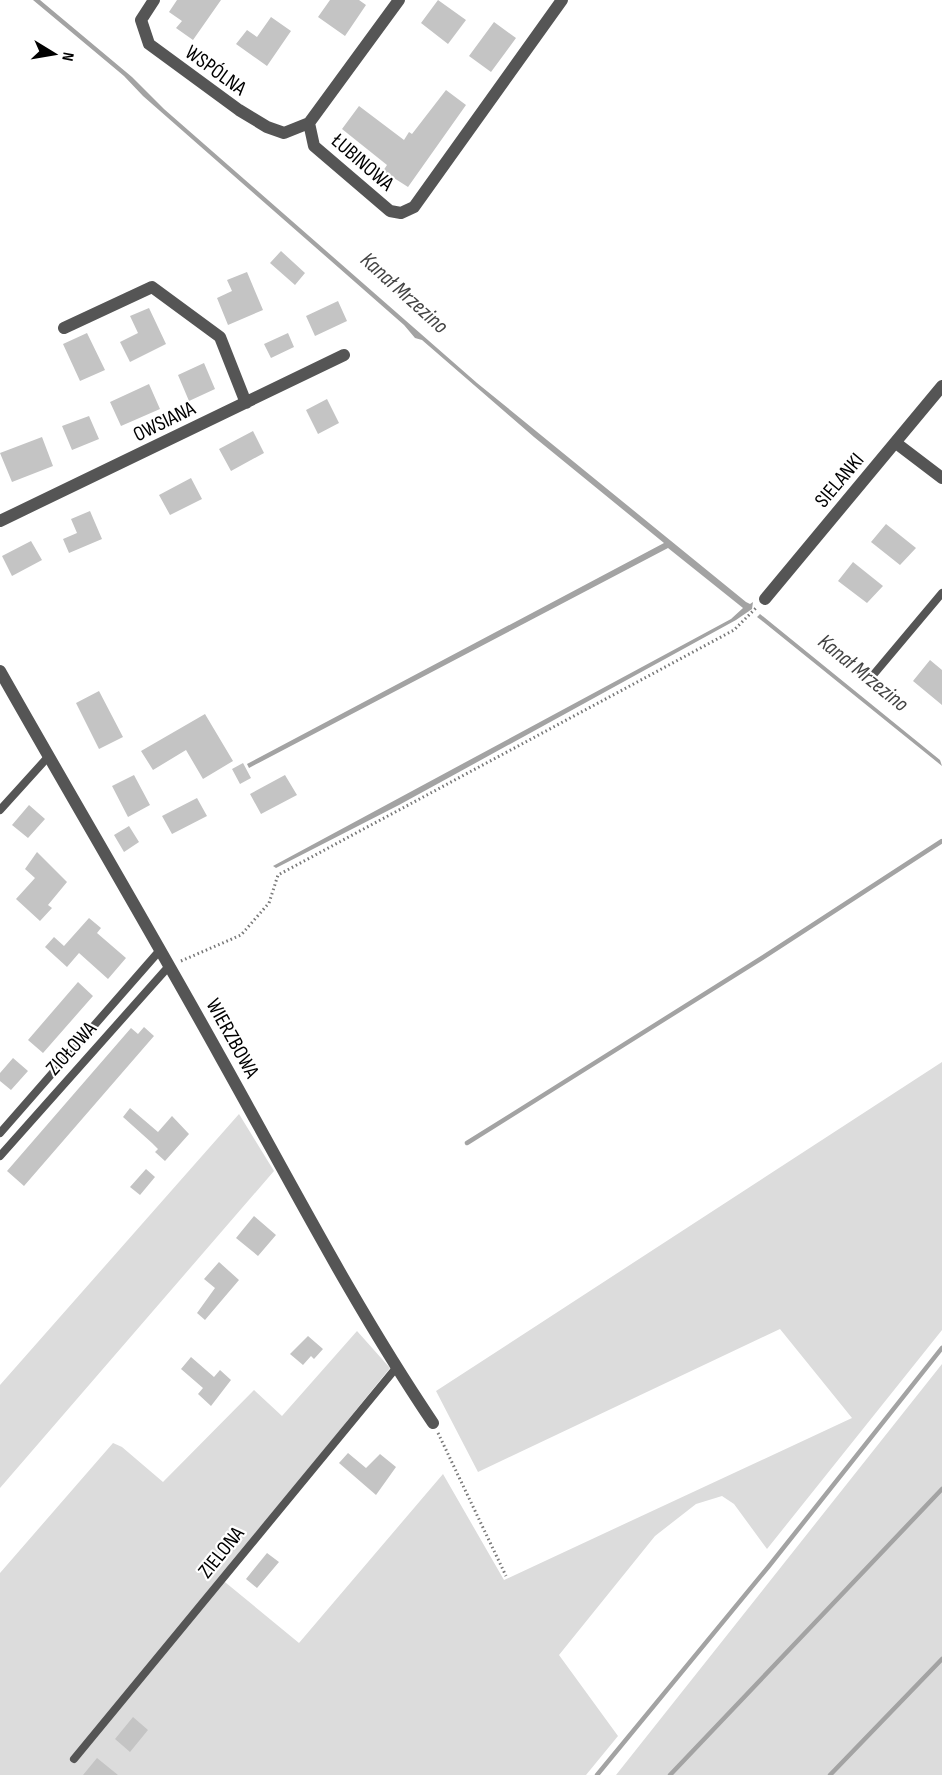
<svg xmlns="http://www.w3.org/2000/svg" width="942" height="1775" viewBox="0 0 942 1775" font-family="'Sofia Sans Condensed',sans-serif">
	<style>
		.green { fill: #dcdcdc }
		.water { fill: #a3a3a3 }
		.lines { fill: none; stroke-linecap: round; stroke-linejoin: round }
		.stream { stroke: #a3a3a3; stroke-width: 4.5 }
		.building { fill: #c4c4c4 }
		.path { stroke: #777; stroke-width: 3; stroke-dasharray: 1.5 3; stroke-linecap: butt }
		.lane { stroke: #555; stroke-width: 8 }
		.street { stroke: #555; stroke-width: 12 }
		.labels { text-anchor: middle; stroke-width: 4.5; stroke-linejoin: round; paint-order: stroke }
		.street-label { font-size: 21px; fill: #000; stroke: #fff }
		.water-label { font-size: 22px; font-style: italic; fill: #444; stroke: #fff }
	</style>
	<rect width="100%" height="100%" fill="#fff"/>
	<path class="green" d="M942,1062V1330L767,1549L734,1504L722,1496L696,1504L655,1536L559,1655L618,1736L586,1775H0V1573L113,1443L122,1447L163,1482L254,1390L282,1416L357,1331L390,1368L220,1578L299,1643L443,1474L504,1580L852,1418L780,1329L478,1472L436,1391Z
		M239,1114L274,1171L0,1488V1385Z
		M942,1364V1775H616Z"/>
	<path class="water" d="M33,0H40L132,77L164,109L477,383L746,602L750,604L753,602L752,609L736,620L399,805L276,868L273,866L731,619L743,608L668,548L249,768L247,764L664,543L534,437L422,340L415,338L404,325L143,96L124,76Z
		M760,614L940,760L942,766L761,620L757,617Z"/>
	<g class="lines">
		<path class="stream" d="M467,1143L762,958L942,841
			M597,1775L769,1566L942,1348
			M670,1775L942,1489
			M830,1775L942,1659"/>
	</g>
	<path class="building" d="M177,0H221L193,40L176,28L182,21L169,12Z
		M330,0H359L366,5L345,36L318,17Z
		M438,0L466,20L448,44L421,23Z
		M271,17L291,31L267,66L236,44L247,30L257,37Z
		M494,22L516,38L491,72L469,56Z
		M446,90L466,105L408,187L383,171L387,165L342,129L359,106L404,140L409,132L412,134Z
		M281,251L305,273L295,285L270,263Z
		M247,272L263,310L228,325L217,298L232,291L227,280Z
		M338,301L347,321L315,336L306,316Z
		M149,308L166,344L130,362L120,342L138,333L130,316Z
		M87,333L105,370L80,381L63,344Z
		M288,333L294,347L271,358L264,344Z
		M204,363L215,389L189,401L178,375Z
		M149,384L160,409L121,426L110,402Z
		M327,399L339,423L318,434L306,410Z
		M89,416L99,439L72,450L62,426Z
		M253,431L264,453L231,471L219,449Z
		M42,437L53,466L12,482L0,453Z
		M191,478L202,499L170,515L159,495Z
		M90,511L102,539L69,553L63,539L77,533L71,519Z
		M886,524L916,548L900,565L871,542Z
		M31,541L42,560L12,576L2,556Z
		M853,562L883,586L867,603L838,581Z
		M930,660L942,670V705L913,681Z
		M99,691L123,737L99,749L76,703Z
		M205,714L233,761L203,779L186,750L153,770L141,751Z
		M243,763L251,778L240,784L232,769Z
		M134,775L150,805L128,817L112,786Z
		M285,775L297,795L261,814L250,794Z
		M197,798L207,816L172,834L162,816Z
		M29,805L45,819L28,838L12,825Z
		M129,826L139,842L124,852L114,835Z
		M37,852L67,882L48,905L52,908L40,921L16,899L35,878L25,869Z
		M89,918L101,928L97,933L126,958L108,979L79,953L67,967L45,947L54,937L64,946Z
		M78,982L93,996L43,1053L28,1040Z
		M144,1027L154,1036L24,1186L7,1171L131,1028L138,1034Z
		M13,1058L28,1071L11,1090L0,1081V1073Z
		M130,1108L158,1132L172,1116L189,1134L165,1161L155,1152L158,1149L152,1143L123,1117Z
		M146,1169L155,1177L140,1195L130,1187Z
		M254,1216L276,1235L258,1256L236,1238Z
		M219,1262L239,1280L205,1320L197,1313L215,1288L204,1279Z
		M308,1336L323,1349L314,1359L311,1356L303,1365L290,1354Z
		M191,1357L214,1377L220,1370L231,1380L211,1406L198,1394L203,1388L181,1369Z
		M348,1453L366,1468L380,1454L396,1467L376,1495L339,1463Z
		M267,1553L279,1562L257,1588L246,1579Z
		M133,1717L148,1730L130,1752L115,1739Z
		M97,1758L118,1775H83Z"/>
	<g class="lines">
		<path class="path" d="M181,961L241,935L269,903L278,875L734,630L756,608
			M438,1433L506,1576"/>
		<path class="lane" d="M874,674L942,593
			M0,810L48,757
			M0,1133L161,949
			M0,1156L170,965
			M74,1759L396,1368"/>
		<path class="street" d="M154,0L141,20L149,44L239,110L267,127L284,133L309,123
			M399,0L309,123L314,146L390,211L401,213L414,207L562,0
			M64,328L152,287L220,337L246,403
			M896,443L942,478
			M0,521L344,355
			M765,599L942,386
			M0,671C73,800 149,928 221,1058C290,1181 354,1306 433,1423"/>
	</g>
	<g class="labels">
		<g class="street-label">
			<text transform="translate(216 70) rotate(36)" y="7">WSPÓLNA</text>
			<text transform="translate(363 162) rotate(41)" y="7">ŁUBINOWA</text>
			<text transform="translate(164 421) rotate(-26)" y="7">OWSIANA</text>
			<text transform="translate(839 480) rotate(-50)" y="7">SIELANKI</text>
			<text transform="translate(233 1038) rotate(61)" y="7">WIERZBOWA</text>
			<text transform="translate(71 1048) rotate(-48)" y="7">ZIOŁOWA</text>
			<text transform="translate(221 1552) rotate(-51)" y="7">ZIELONA</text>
		</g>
		<g class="water-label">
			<text transform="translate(405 292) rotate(42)" y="8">Kanał Mrzezino</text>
			<text transform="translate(864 672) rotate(39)" y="8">Kanał Mrzezino</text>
		</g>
	</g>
	<g transform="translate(54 54) rotate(101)" stroke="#ffffff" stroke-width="4.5" paint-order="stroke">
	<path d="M0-4.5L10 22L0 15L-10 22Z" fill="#000000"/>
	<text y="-9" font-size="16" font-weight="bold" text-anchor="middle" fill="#000000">N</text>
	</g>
</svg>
